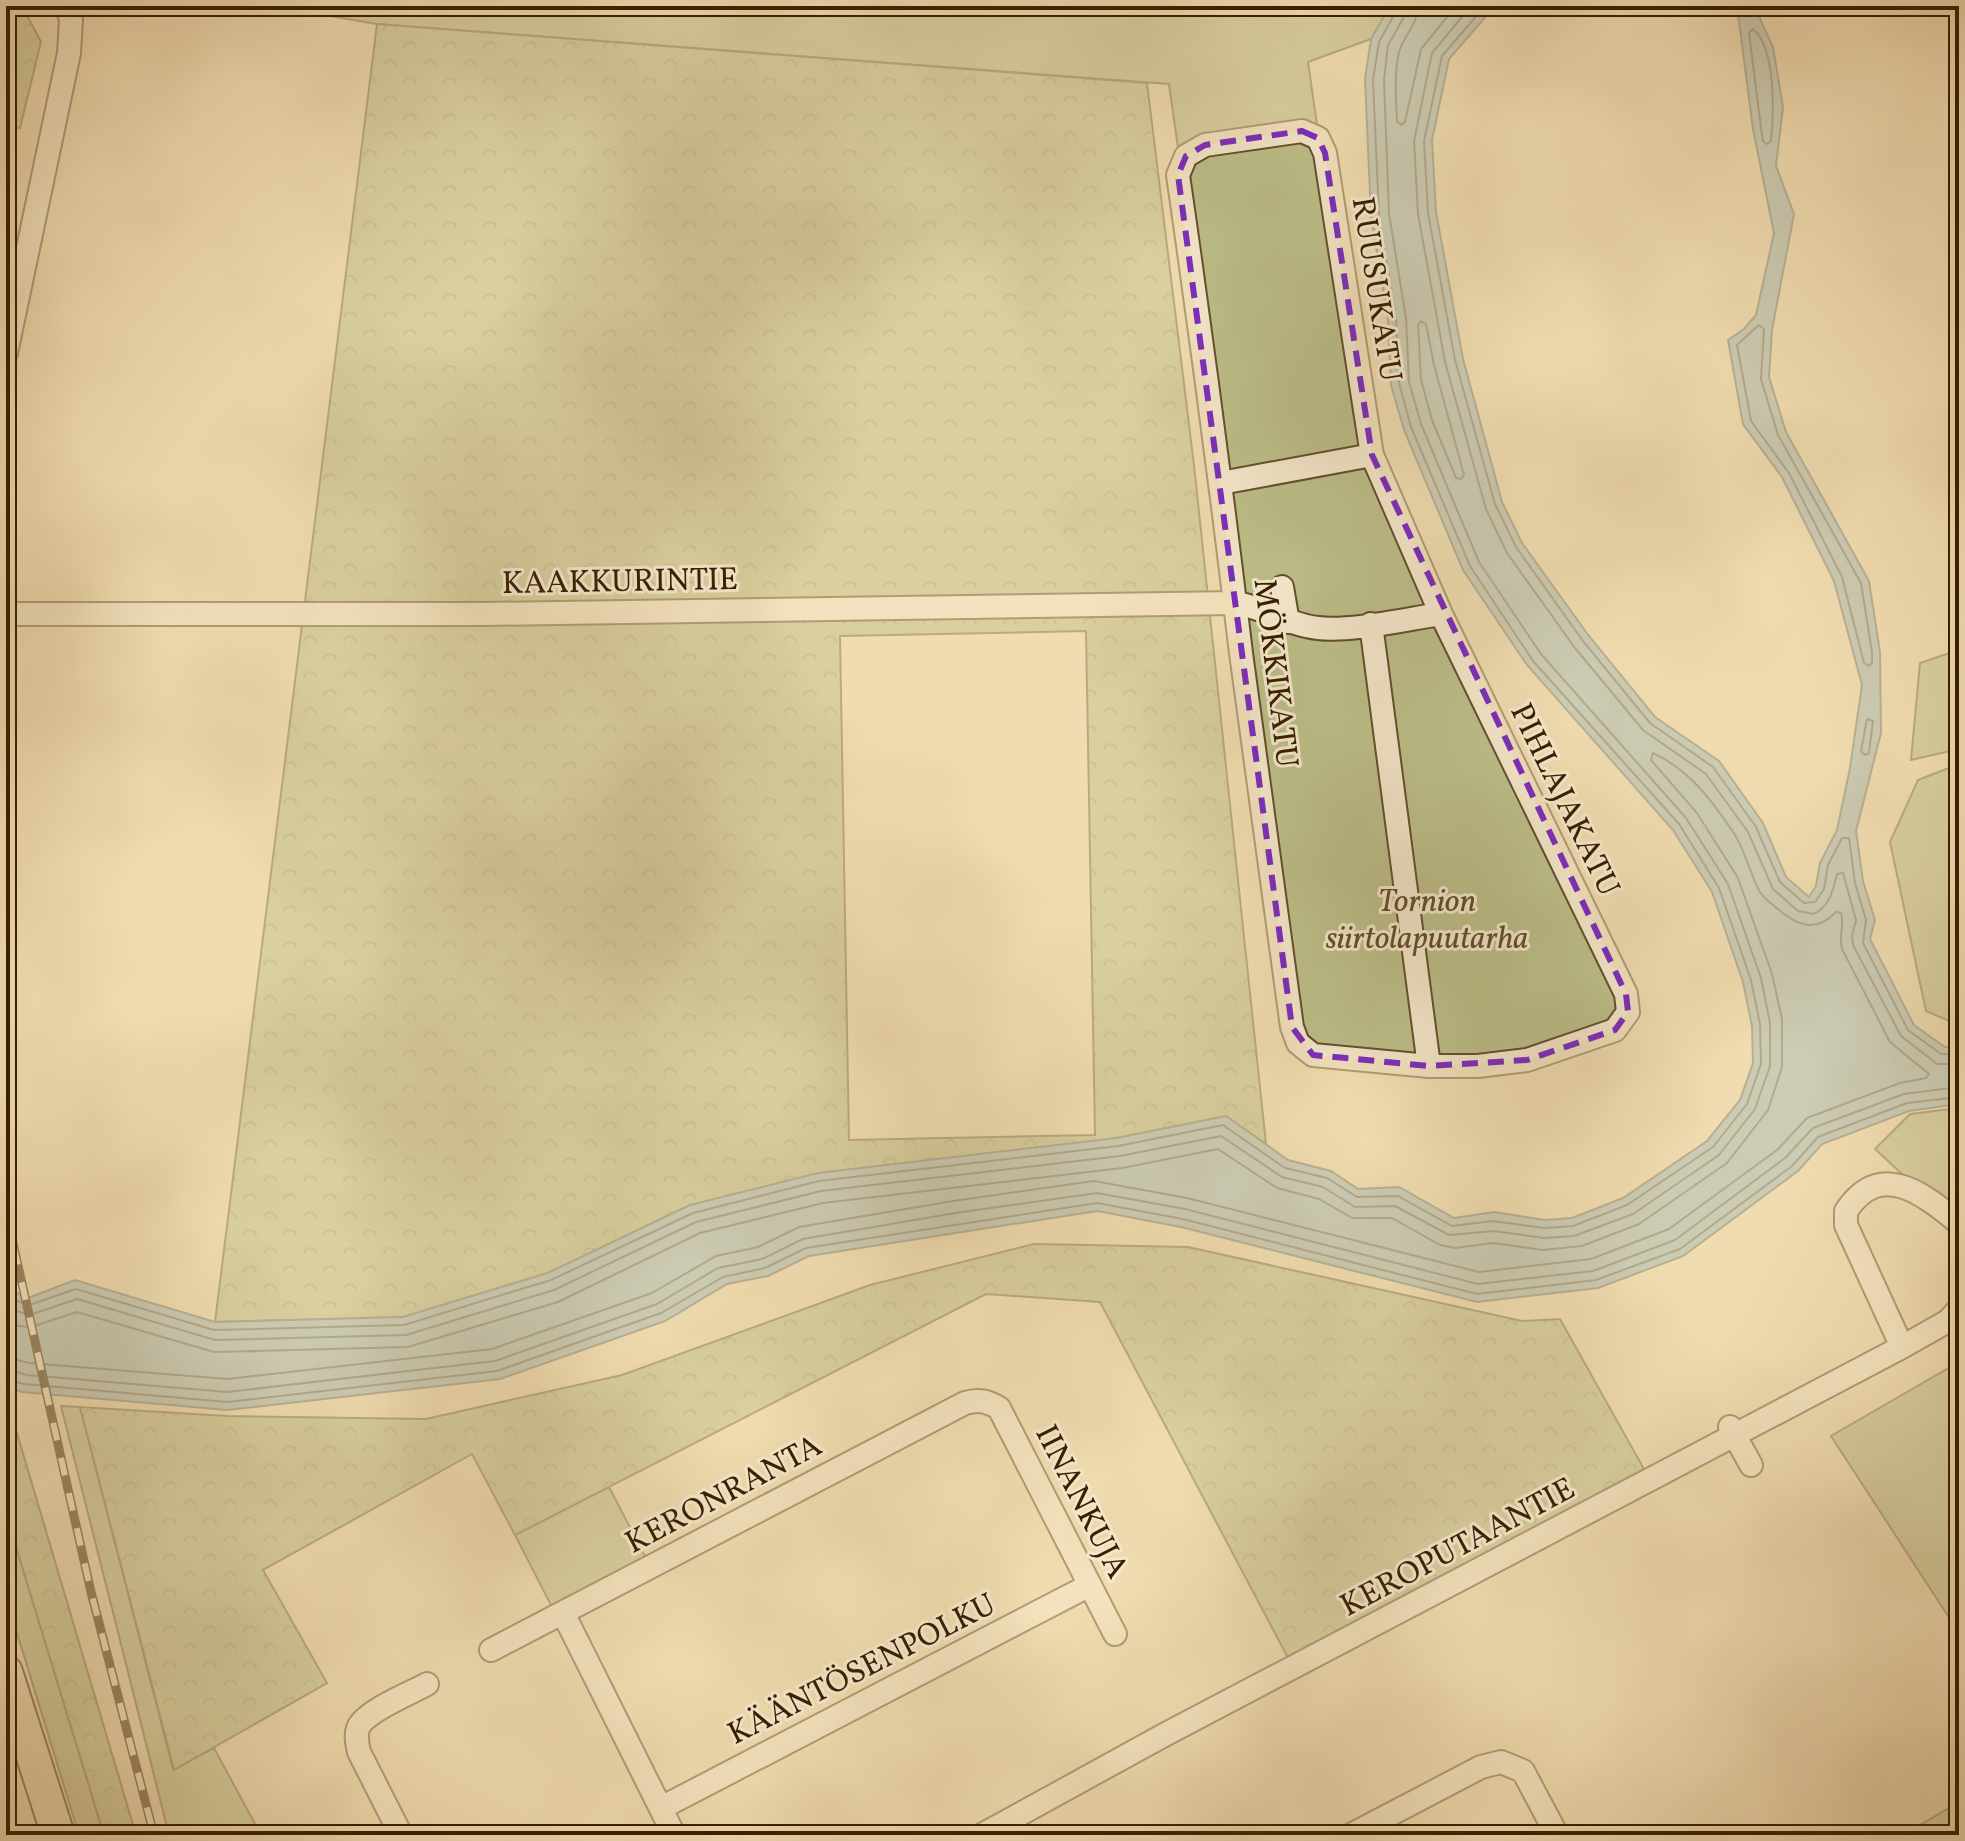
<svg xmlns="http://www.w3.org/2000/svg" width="1965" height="1841" viewBox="0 0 1965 1841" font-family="Vollkorn,serif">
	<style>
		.green { fill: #bcbf89; stroke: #7a6e44; stroke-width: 2 }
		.forest { fill: url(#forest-crowns); stroke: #7a6e44; stroke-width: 2; fill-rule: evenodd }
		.water { fill: #a1b8b8; stroke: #777a6e; stroke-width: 2 }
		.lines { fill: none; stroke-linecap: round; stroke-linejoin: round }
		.shore { stroke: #6c6b5c; stroke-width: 2 }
		.minor-casing { stroke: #654e2c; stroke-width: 26 }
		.highway-casing { stroke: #371e00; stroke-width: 36 }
		.minor { stroke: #f5e8cc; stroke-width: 22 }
		.highway { stroke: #f0dcb0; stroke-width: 32 }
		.rail-casing { stroke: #371e00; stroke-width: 9 }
		.rail { stroke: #f5e8cc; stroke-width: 6; stroke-dasharray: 18; stroke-linecap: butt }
		.marked { fill: none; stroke: #7b2cbf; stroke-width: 6; stroke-dasharray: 16 10; stroke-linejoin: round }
		.labels { text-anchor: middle; stroke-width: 6; stroke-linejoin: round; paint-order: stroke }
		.street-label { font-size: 32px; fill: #371e00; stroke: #f5e8cc }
		.park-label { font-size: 32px; font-style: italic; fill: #5f4e29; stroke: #f5e8cc }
	</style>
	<defs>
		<pattern id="forest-crowns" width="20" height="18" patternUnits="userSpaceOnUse" patternTransform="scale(2)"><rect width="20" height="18" fill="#bcbf89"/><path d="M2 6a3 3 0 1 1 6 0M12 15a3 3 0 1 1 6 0" fill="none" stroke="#a2a474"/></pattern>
	</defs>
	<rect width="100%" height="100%" fill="#f0dcb0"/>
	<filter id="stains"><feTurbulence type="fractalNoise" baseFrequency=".0025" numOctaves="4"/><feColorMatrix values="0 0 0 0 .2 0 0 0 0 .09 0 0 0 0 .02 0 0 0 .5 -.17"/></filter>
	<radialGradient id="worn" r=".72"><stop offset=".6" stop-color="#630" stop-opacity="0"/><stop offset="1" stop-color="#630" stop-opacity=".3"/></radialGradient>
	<path class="green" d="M271,6H1390L1371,39L1308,62L1364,452L1620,995V1010L1609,1024L1526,1052L1439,1060L1317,1049L1304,1039L1169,84L377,24Z
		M1959,650V749L1911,760L1920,663Z
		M1959,764V1025L1926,1011L1890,842L1918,780Z
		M1959,1108V1227L1875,1149L1910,1114Z
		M1959,1362V1633L1831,1436Z
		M61,1406L80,1407L173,1769L214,1748L261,1835H169Z
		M609,1487L648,1562L554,1611L515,1535Z
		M6,1514L104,1835H79L6,1597Z"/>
	<path class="forest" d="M6,6H22L41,42L20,128L6,127Z
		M377,24L1147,83L1194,465L1266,1144L1226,1116L1117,1138L690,1205L548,1273L403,1317L215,1322ZM1086,631L1095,1135L849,1140L840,636Z
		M1034,1244L1188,1247L1522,1321L1560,1319L1649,1478L1288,1658L1100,1302L986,1294L515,1535L472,1454L263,1570L327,1683L174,1770L80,1407L227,1416L426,1419L622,1375L870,1285Z
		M6,1396L136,1835H104L6,1514Z
		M1959,1802V1835H1903Z"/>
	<path class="water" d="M1390,6H1495L1449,59L1432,140L1436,212L1463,359L1502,502L1522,543L1589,636L1655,717L1719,761L1763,823L1786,877L1809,897L1816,886L1820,863L1837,830L1850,768L1862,685L1834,581L1782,477L1743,424L1728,340L1744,329L1756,315L1774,233L1753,129L1738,14L1734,6H1754L1773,47L1783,107L1776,166L1794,214L1772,330L1769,377L1786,432L1869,581L1880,652L1881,733L1856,831L1863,881L1875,920L1870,939L1914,1025L1945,1047L1959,1046V1104L1909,1111L1822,1144L1798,1171L1683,1256L1598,1288L1477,1302L1181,1227L1097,1211L809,1256L768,1276L727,1284L665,1321L500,1379L227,1410L22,1392L6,1386V1288L28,1298L75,1280L215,1322L403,1317L548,1273L690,1205L818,1173L1117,1138L1226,1116L1288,1160L1331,1171L1358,1189L1399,1187L1454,1218L1494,1212L1545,1220L1572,1218L1623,1198L1707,1141L1740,1100L1753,1063L1752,1026L1743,982L1712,892L1673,830L1527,665L1463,570L1404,430L1391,385L1388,320L1371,216L1365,79L1371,39Z"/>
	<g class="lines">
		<path class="shore" d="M1418,6C1418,24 1404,35 1399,52C1394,74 1396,98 1397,121L1401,125L1405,122L1421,49L1456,6
			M1471,6L1432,53L1414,141L1418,214L1445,362L1486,509L1507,553L1575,648L1643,730L1706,774L1748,832L1773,889L1798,911L1813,914C1830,907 1833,890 1837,874L1843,873L1856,920L1852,936L1853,945L1901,1036L1937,1064H1959
			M1485,6L1442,56L1424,141L1428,213L1455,360L1495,504L1516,547L1583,641L1650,723L1713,767L1756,827L1780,882L1804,903L1815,902L1824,889L1828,865L1842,838H1849L1855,883L1866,920L1863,943L1908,1030L1941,1054H1959
			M1753,29C1776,48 1774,112 1771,141L1767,144L1763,141L1761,128L1749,33Z
			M1421,321L1426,324L1434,365L1464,475L1461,479L1456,478L1432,420L1421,380L1418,325Z
			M1759,325L1764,329L1761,379L1778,435L1861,583L1872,652V663L1869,666L1864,663L1842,577L1789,473L1751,421L1737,345Z
			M1867,719L1873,721L1869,753L1865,755L1861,751Z
			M6,1297L29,1305L76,1289L214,1330L404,1325L551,1280L693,1213L819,1181L1118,1146L1223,1125L1285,1168L1327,1178L1357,1197L1398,1196L1452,1226L1493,1221L1545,1228L1573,1226L1627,1205L1713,1147L1747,1104L1761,1064L1760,1024L1751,980L1719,888L1679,824L1533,661L1470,566L1411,427L1399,383L1396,319L1379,215L1373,80L1379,42L1395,13L1396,6
			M6,1308L30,1315L77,1299L215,1340L406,1335L554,1290L696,1222L821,1191L1120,1156L1221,1136L1282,1177L1323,1187L1355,1207L1395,1206L1449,1235L1494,1231L1544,1238L1574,1236L1633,1214L1719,1155L1755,1109L1770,1066V1023L1761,978L1728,884L1686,818L1541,654L1479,562L1421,424L1409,382L1406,318L1389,214L1384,80L1388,45L1404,17L1406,6
			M6,1321L19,1326L31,1327L77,1312L214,1352L408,1347L558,1302L700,1233L823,1203L1122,1168L1218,1149L1277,1188L1319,1199L1352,1218H1392L1440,1245L1455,1248L1493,1243L1543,1250L1582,1246L1639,1224L1727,1163L1768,1110L1782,1067V1019L1772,974L1738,878L1697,813L1651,760L1653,753C1690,770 1713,802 1735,835C1746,853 1750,874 1760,892C1764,899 1772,904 1778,909C1797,926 1816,933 1836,912L1841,913C1845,925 1838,937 1842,949L1890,1042L1929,1074L1926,1078L1900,1083L1807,1118L1777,1150L1669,1229L1591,1259L1479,1272L1187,1198L1094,1181L953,1201L799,1227L758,1247L716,1256L652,1293L492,1349L227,1379L29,1363L6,1357
			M6,1369L27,1375L227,1392L495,1361L657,1304L718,1268L762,1259L803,1239L955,1213L1097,1193L1185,1209L1478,1284L1593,1271L1675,1240L1785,1158L1813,1128L1904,1094L1959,1087
			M6,1379L24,1384L227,1402L497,1371L661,1313L723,1277L765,1268L806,1248L1097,1203L1183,1219L1477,1294L1596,1280L1680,1249L1792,1166L1818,1137L1907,1103L1959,1097"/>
		<g class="minor-casing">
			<path id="minor" d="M6,353L69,53L71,20L67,6
				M1372,455L1441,614
				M1282,587L1288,622
				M6,614H484L1235,603C1264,607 1288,625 1318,628C1350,632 1407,619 1441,614L1626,994L1628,1012L1615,1030L1527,1060L1478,1066H1429L1313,1055L1298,1043L1292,1027L1241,653C1222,493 1201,334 1178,175L1186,156L1205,145L1302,131L1318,138L1325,153L1372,455L1221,483
				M1371,624L1429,1066
				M1902,1347L1846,1225V1211C1881,1159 1923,1194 1959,1223
				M1730,1427L1751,1465
				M563,1613L674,1835
				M491,1650L965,1403C979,1399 987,1401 999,1408L1115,1634
				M661,1808L1090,1585
				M401,1835L359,1752C357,1743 355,1734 359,1726C368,1710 411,1693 427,1684
				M982,1835L1166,1734L1902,1347L1948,1321L1959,1309
				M1351,1835L1481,1767L1501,1762L1523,1771L1557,1835"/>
		</g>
		<g class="highway-casing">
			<path id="highway" d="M6,1672L58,1835"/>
		</g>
		<use href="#minor" class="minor"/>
		<use href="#highway" class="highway"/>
		<g class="rail-casing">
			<path id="rail" d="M6,1212L91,1592L154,1835"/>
		</g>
		<use href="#rail" class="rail"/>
	</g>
	<path d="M0 0H1965V1841H0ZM1302,131L1318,138L1325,153L1372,455L1626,994L1628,1012L1615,1030L1527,1060L1429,1066L1313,1055L1292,1027L1178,175L1186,156L1205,145Z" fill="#f0dcb0" fill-opacity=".55" fill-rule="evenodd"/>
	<path class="marked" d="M1302,131L1318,138L1325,153L1372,455L1626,994L1628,1012L1615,1030L1527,1060L1429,1066L1313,1055L1292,1027L1178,175L1186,156L1205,145Z"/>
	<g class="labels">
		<g class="street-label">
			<text transform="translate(1378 289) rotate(81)" y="11">RUUSUKATU</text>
			<text transform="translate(620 580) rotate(-1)" y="11">KAAKKURINTIE</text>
			<text transform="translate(1277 673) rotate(83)" y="11">MÖKKIKATU</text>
			<text transform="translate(1566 799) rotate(64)" y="11">PIHLAJAKATU</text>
			<text transform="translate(723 1493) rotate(-28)" y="11">KERONRANTA</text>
			<text transform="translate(1083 1501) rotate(63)" y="11">IINANKUJA</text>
			<text transform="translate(1457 1546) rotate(-28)" y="11">KEROPUTAANTIE</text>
			<text transform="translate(861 1668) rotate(-27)" y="11">KÄÄNTÖSENPOLKU</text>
		</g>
		<g class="park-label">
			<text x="1427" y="911">Tornion<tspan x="1427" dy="37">siirtolapuutarha</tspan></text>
		</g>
	</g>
	<rect width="1965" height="1841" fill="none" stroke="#f0dcb0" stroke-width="32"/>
	<rect x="8" y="8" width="1949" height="1825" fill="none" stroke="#371e00" stroke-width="4"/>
	<rect x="16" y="16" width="1933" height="1809" fill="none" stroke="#371e00" stroke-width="2"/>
	<rect width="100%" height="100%" filter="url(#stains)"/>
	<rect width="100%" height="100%" fill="url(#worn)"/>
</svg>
